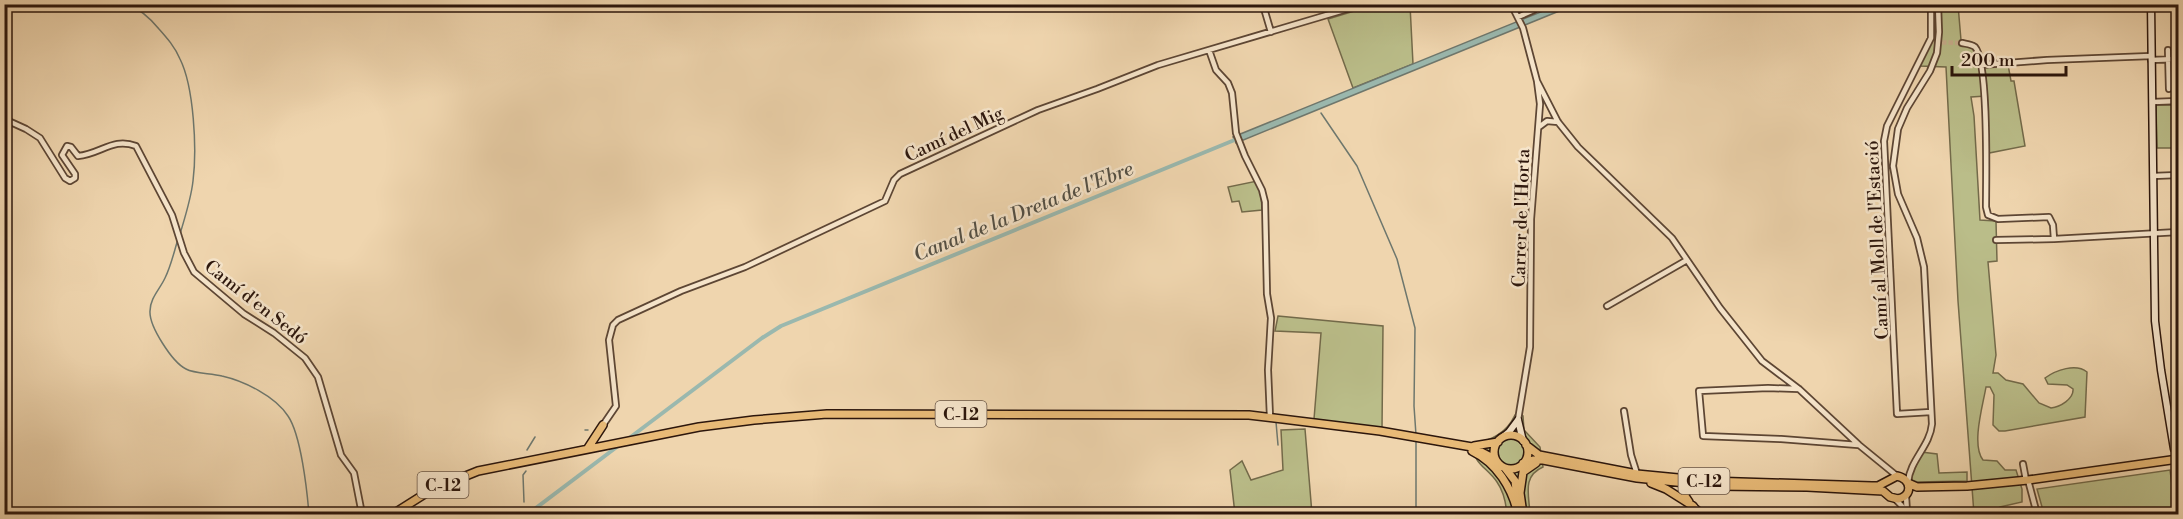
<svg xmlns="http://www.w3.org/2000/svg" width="2183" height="519" viewBox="0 0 2183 519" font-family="'Libre Bodoni',serif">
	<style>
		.green { fill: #babd89; stroke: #736a4a; stroke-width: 1.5 }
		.water { fill: #9ab8ae; stroke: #6e776d; stroke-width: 1.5 }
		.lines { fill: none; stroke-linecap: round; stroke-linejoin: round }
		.stream { stroke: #6e776d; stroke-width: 1.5 }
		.canal { stroke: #9ab8ae; stroke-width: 4 }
		.street-tunnel { stroke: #c8af8e; stroke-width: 4.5; stroke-dasharray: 4.5 2; stroke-linecap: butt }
		.street-casing { stroke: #5d4634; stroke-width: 8 }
		.secondary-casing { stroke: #2c160c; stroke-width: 9 }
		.primary-casing { stroke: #2c160c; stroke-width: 10 }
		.street { stroke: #f5e4ca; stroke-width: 4.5 }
		.secondary { stroke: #f5e4ca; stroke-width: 6 }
		.primary { stroke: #e8ba77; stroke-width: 7 }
		.labels { text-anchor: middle; stroke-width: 5; stroke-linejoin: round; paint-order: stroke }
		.shield { fill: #f5e4ca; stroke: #685445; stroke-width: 1.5 }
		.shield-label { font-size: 16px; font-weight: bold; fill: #2c160c }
		.street-label { font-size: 18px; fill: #2c160c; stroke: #f5e4ca }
		.water-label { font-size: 20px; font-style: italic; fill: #524f45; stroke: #f5e4ca }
	</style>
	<rect width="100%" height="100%" fill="#efd5ae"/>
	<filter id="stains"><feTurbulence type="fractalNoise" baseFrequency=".00333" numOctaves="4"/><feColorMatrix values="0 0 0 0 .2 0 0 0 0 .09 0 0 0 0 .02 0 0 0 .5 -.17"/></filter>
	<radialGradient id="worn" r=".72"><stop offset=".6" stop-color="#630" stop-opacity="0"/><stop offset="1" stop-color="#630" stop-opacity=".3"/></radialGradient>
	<path class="green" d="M1374,5H1410L1413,64L1353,88L1328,19Z
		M1933,5H1958L1961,40L1974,43L1984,61L2007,59L2011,81H2014L2025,146L1989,153L1986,96L1971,97L1974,116L1980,220L1996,221L1997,261L1988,262L1996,355L1993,373H1998L2006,380L2023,384L2039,403L2051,408C2060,407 2074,399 2073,389L2067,385L2048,384L2045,378C2056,370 2076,363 2087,372L2085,417L2005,431H1999L1993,425L1994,395L1990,387H1986C1983,405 1971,445 1983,460L1997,461L2005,470H2016L2022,489V502L2000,507L1995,510L1994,514H1974L1958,301L1946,67L1920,66L1934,37Z
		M2156,105H2178V148H2157Z
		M1257,181L1261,193L1262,210L1242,212L1239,201L1232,202L1228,187Z
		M1278,316L1383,326L1382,429L1314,419L1321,333L1275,331Z
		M1515,415L1523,416L1524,430L1540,447L1543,467C1522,476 1529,495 1530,514H1507C1506,503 1504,492 1497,482C1486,466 1473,465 1473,443C1491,442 1507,432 1515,415Z
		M1305,429L1312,514H1235L1230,470L1242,461L1251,480L1283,470L1281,430Z
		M1921,452L1937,454L1939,473L1967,472V481L1917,482L1912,480L1910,471Z
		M2170,470L2175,508L2178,507V514H2044L2037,489Z"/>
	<path class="water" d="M1558,5H1574L1236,143L1233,137Z"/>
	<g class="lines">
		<path class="stream" d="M127,4C140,9 150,18 159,29C167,38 175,47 180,59C194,87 197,149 193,181C191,199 185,217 180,234
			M1321,113L1357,166L1397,259L1415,328L1414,406L1416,435
			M178,239C174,252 171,266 165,278C160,289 150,298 150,311C149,326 172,362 186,369C195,374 211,373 222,376C244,381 275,396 288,416C301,435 307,490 309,514
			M1273,414L1276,415
			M1276,422L1278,445
			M585,430H588
			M1416,440V514
			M527,450L535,437
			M524,502L523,475L526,471"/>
		<path class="canal" d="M628,439L762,338L781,326L1237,139
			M528,514L622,443"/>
		<path class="street-tunnel" d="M1929,42L1962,43"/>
		<g class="street-casing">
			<path id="street" d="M1266,4L1263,5L1271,32
				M1511,4L1523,28L1537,81L1540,104L1531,219L1530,347L1518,420
				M1931,4V38L1887,126L1884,141L1897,414L1931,412
				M2151,6L2177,4
				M1518,17L1534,10L1530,4
				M1962,43C1966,44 1971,44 1975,47C1989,62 1986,181 1986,207L1988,215L1998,219L2049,217L2053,225L2054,239
				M1209,50L1216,70L1228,83L1232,93L1236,133L1245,156L1262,190L1265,202L1267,294L1271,318L1268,370L1270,417
				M2168,50L2169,89
				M2151,60L2178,59
				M1981,65L2047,60L2151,56
				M1537,81L1558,122L1578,147L1672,238L1720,308L1762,361L1799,389L1859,445L1897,476
				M2152,102L2178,101
				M4,119L26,129L40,138L65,178L70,181L75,178V174L62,155L67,146L71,147L78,156C101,154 113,137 136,146L172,215L184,253L194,272L244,314L274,333L305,358L318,377L341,455L354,473L362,514
				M1539,127L1547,121L1558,122
				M2153,176L2178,175
				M1996,240L2054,239L2178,232
				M1607,306L1687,260
				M1799,389L1768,388L1699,391L1703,436L1781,439L1858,445
				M1624,411L1631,455L1637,474
				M603,425L616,406L609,340L613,325L618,320L681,291L745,267L885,201L894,180L900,174L1038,110L1097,89L1158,65L1364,4
				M2178,463V468
				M2023,464L2026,480
				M2028,480L2037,514
				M1908,482C1910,460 1930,446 1932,424L1924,267L1917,238L1898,194L1893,166L1898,129L1907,108L1930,71L1937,53L1939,32L1938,4
				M1906,496L1907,512
				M1895,499L1901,505L1907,514"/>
		</g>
		<g class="secondary-casing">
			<path id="secondary" d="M2151,4L2155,321L2161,370L2174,449
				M1518,420L1523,441
				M1503,437L1509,432L1518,420
				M1693,506L1702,514"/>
		</g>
		<g class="primary-casing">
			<path id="primary" d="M1494 452a17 17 0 1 1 34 0a17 17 0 1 1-34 0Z
				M1474,446L1498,442
				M588,448L603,425
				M1472,451C1497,463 1512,488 1518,514
				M1523,463L1533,460H1543L1637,478L1715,486L1807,487L1883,491L1890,497L1898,499C1913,496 1912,479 1897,476L1878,486H1872L1709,481L1637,474L1539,455L1526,445
				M1505,468L1515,481L1517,498
				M1651,483L1666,489L1693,506
				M1908,483L1917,487L1967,486L2028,480L2178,459
				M1520,493L1523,472L1536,463
				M1520,493L1523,514
				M1689,502L1685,496L1686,490L1691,487L1697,488
				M393,514L431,490L478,471L699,427L754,420L827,414L1249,415L1380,431L1472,447L1495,459"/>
		</g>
		<use href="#street" class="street"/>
		<use href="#secondary" class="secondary"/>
		<use href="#primary" class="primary"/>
	</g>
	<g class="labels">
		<g class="shield">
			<rect x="935.5" y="401" width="51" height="26" rx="4.5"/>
			<rect x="1678.5" y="468" width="51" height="26" rx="4.5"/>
			<rect x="417.5" y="472" width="51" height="26" rx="4.5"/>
		</g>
		<g class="shield-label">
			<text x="961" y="420">C-12</text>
			<text x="1704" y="487">C-12</text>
			<text x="443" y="491">C-12</text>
		</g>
		<g class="street-label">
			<text transform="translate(954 134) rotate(-25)" y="6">Camí del Mig</text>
			<text transform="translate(1521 218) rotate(-88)" y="6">Carrer de l'Horta</text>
			<text transform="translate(1877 240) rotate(-93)" y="6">Camí al Moll de l'Estació</text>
			<text transform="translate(256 302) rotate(38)" y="6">Camí d'en Sedó</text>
		</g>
		<g class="water-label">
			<text transform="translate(1023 211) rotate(-22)" y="7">Canal de la Dreta de l'Ebre</text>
		</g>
	</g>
	<rect width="2183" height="519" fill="none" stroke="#efd5ae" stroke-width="24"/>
	<rect x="6" y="6" width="2171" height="507" fill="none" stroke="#2c160c" stroke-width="3"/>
	<rect x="12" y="12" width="2159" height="495" fill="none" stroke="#2c160c" stroke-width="1.5"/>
	<path d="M1952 66v9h114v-9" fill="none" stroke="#2c160c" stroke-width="3"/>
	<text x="1961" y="66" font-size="18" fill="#2c160c" stroke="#f5e4ca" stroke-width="4.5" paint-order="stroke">200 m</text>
	<rect width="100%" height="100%" filter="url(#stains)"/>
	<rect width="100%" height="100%" fill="url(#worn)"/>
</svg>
